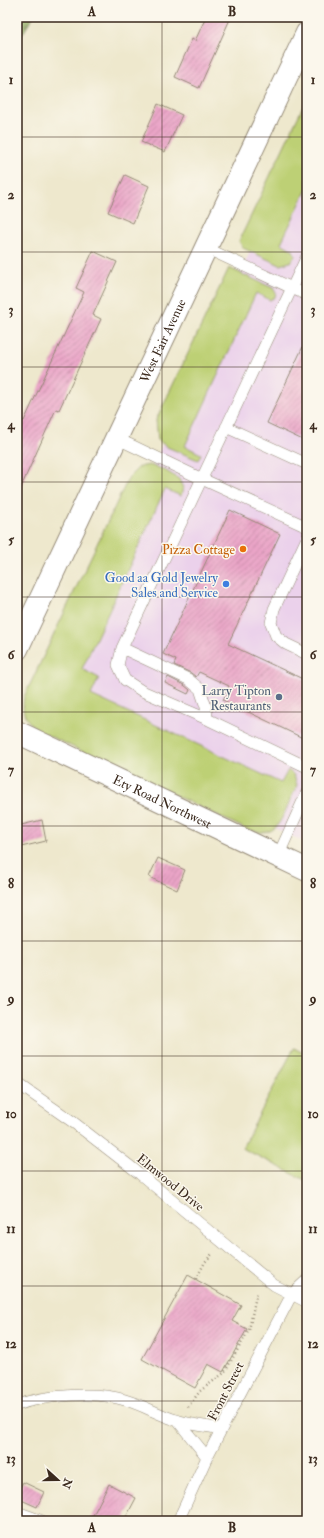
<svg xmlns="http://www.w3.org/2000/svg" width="324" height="1538" viewBox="0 0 324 1538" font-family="'IM FELL Double Pica',serif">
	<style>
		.built { fill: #ebd1eb }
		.grass { fill: #bdd074; stroke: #7c7d49 }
		.forest { fill: url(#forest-firs); stroke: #686e42 }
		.building { fill: url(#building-hatch) }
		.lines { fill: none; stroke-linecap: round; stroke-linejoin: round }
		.service-casing { stroke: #948976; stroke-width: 12 }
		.tertiary-casing { stroke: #948976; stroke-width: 24 }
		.path { stroke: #948976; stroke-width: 2.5; stroke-dasharray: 1 3; stroke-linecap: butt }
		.service { stroke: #fff; stroke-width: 11 }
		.tertiary { stroke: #fff; stroke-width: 22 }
		.grid { fill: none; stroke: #3b2a1e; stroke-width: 1; stroke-opacity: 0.55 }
		.food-dot { fill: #e8710a; stroke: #fbf7ec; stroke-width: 1.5 }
		.shop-dot { fill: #3f7fe0; stroke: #fbf7ec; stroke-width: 1.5 }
		.service-dot { fill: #5c6f8a; stroke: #fbf7ec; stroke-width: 1.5 }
		.labels { text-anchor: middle; stroke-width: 3; stroke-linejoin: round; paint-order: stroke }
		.street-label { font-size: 13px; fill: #3b2a1e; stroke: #fbf7ec }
		.food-label { font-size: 13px; fill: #c56008; stroke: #fbf7ec; text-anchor: end }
		.shop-label { font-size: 13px; fill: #366cbe; stroke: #fbf7ec; text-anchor: end }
		.service-label { font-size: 13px; fill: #4e5e75; stroke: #fbf7ec; text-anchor: end }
		.neatline { fill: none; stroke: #3b2a1e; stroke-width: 1.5 }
		.grid-label { font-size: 13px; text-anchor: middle; font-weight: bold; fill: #3b2a1e }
	</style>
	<defs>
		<pattern id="forest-firs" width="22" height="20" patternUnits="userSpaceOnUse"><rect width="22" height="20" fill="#96b266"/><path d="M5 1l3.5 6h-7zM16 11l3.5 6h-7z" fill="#7c9153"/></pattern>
		<pattern id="building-hatch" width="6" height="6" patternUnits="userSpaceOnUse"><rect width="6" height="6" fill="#eaa4c7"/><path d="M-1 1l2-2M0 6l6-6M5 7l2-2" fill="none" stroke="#bf86a1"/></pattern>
	</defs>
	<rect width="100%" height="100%" fill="#fbf7ec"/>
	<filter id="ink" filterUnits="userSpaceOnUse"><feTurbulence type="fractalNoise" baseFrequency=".025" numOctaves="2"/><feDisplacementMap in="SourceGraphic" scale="8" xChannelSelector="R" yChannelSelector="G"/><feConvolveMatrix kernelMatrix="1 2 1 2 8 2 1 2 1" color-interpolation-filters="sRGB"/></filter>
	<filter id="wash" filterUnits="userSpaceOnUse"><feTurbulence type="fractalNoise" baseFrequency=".012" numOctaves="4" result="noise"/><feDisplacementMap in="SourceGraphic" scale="16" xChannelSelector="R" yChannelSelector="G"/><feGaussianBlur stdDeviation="0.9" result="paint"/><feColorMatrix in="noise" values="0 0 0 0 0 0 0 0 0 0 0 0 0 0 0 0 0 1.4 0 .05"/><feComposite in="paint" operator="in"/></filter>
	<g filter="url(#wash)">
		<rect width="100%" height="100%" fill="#eee8cd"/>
		<path class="built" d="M307,126V843L37,721Z"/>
		<path class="grass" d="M307,98V189L281,243L293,250L295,256L290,262L280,265L243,248L239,241Z
			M229,268L273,288L276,293L275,297L270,300L256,293L185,446L201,454L198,460L167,447L158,440L156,420Z
			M149,465L163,469L179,479L183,488L181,496L165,489L82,669L99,678L91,695L281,783L288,770L294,775L297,785C293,794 289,803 285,812C276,831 270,836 248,830L39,731C26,720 21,715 24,697L129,477L139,467Z
			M294,1048L307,1055V1181L242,1148Z"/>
		<path class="forest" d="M17,17H33L17,43Z"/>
		<g id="blocks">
			<path class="building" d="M206,17H231L199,88L175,77L192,39L195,41Z
				M158,104L182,115L165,152L141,142Z
				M125,175L149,186L133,223L108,212Z
				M93,251L117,262L93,315L101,319L59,410L56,409L17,496V430L21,420L24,421L84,292L76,288Z
				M307,338V442L267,423Z
				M230,510L280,534L228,644L307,681V740L223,700L229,686L199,672L196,677L191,673L174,665L176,660L163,654Z
				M168,677L184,685L190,690L188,694L165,683Z
				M42,820L46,841L17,848V826Z
				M158,858L185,870L177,890L149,877Z
				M188,1275L241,1305L232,1321L247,1329L223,1372L208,1364L195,1388L142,1359Z
				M23,1482L44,1492L37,1507L17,1498V1494Z
				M109,1484L136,1498L124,1521H90Z"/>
		</g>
	</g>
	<g filter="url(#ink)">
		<use href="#blocks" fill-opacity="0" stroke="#948976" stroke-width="1"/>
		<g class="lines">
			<g class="service-casing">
				<path id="service" d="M206,248L307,295
					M307,256L122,648L118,665L125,680L142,691L207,719L307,767
					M226,427L307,464
					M116,438L202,479L307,527
					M307,538L274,609L271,623L276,636L286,644L307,654
					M122,648L188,679L200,689L206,707L207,719
					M278,856L307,792
					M17,1083L73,1122L140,1174L274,1285L307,1302
					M17,1405C44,1395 98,1391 125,1400C143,1405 159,1415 176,1420C191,1425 207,1426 221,1429
					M177,1420L207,1457
					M17,1512L42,1521
					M178,1521L207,1457L292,1294L307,1280"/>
			</g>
			<g class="tertiary-casing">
				<g id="tertiary">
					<path id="s1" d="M17,649L307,33"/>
					<path id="s2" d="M17,732L307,870"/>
				</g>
			</g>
			<path class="path" d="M196,1279L205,1262L213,1253
				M188,1407L200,1391L224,1373L249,1330L257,1291"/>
			<use href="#service" class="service"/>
			<use href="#tertiary" class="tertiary"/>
		</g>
	</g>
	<path class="grid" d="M162,17V1521M17,137H307M17,252H307M17,367H307M17,482H307M17,597H307M17,712H307M17,826H307M17,941H307M17,1056H307M17,1171H307M17,1286H307M17,1401H307"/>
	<circle class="food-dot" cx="243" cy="549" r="4"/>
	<circle class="shop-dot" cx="226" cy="584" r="4"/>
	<circle class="service-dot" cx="279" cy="697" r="4"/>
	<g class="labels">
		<g class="street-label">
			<text dy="5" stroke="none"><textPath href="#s1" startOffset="341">West Fair Avenue</textPath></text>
			<text dy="5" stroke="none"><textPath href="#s2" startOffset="161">Ety Road Northwest</textPath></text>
			<text transform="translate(171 1182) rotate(39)" y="5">Elmwood Drive</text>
			<text transform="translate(225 1391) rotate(-63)" y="5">Front Street</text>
		</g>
		<g class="food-label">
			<text x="235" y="554">Pizza Cottage</text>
		</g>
		<g class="shop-label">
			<text x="218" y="582">Good aa Gold Jewelry<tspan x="218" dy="15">Sales and Service</tspan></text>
		</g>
		<g class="service-label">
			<text x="271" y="695">Larry Tipton<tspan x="271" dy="15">Restaurants</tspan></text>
		</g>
	</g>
	<rect width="324" height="1538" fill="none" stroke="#fbf7ec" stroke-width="44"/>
	<g transform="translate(58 1480) rotate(111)" stroke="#fbf7ec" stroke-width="3" paint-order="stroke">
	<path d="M0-3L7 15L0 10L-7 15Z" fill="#3b2a1e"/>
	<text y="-6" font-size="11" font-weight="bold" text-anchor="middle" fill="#3b2a1e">N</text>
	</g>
	<rect x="22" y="22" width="280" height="1494" class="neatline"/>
	<g class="grid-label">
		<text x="92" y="16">A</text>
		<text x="232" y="16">B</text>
		<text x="11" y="84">1</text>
		<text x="313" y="84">1</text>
		<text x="11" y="199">2</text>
		<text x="313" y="199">2</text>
		<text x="11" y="314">3</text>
		<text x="313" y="314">3</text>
		<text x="11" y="429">4</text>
		<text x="313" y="429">4</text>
		<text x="11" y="544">5</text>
		<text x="313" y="544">5</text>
		<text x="11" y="659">6</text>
		<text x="313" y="659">6</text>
		<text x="11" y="774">7</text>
		<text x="313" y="774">7</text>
		<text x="11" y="888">8</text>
		<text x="313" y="888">8</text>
		<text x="11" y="1003">9</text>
		<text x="313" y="1003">9</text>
		<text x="11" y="1118">10</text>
		<text x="313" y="1118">10</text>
		<text x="11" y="1233">11</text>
		<text x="313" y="1233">11</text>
		<text x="11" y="1348">12</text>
		<text x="313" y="1348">12</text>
		<text x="11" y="1463">13</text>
		<text x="313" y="1463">13</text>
		<text x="92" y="1532">A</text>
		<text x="232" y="1532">B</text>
	</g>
</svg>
